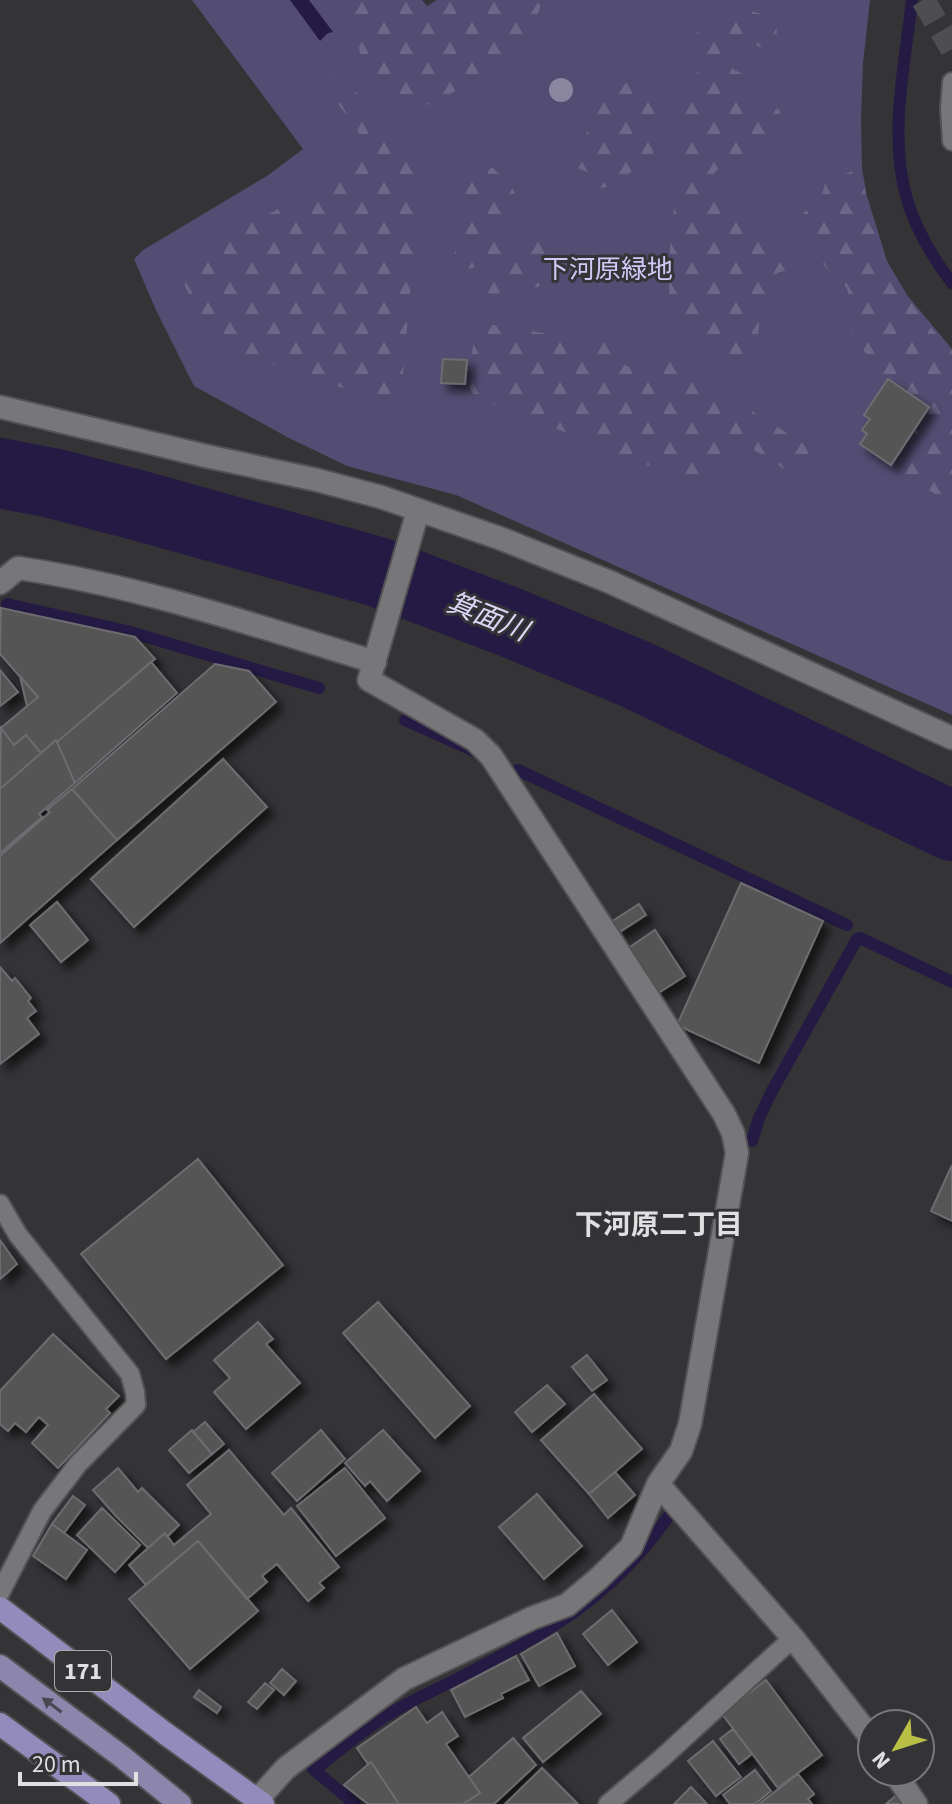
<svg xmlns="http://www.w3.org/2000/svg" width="952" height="1804" viewBox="0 0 952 1804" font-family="'Source Sans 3','Noto Sans JP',sans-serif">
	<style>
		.green { fill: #544d73 }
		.forest { fill: url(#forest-firs) }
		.water { fill: #241a44 }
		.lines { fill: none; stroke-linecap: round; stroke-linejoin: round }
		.stream { stroke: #241a44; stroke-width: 12 }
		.river { stroke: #241a44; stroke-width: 70 }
		.building { fill: #555457; stroke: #6d6c6f; stroke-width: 2; filter: url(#shadow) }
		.motorway-tunnel { stroke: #4e4d50; stroke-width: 24; stroke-dasharray: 24 12; stroke-linecap: butt }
		.service-casing { stroke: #525254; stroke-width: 22 }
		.minor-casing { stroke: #525254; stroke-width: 26 }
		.primary-casing { stroke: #525254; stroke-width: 26 }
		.trunk-casing { stroke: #525254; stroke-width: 26 }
		.service { stroke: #77777a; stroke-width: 18 }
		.minor { stroke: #77777a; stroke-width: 22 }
		.primary { stroke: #8d86ac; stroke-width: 22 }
		.trunk { stroke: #948bbd; stroke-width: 22 }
		.tree { fill: #8a86a0 }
		.oneway { fill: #4a4854 }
		.labels { text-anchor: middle; stroke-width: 6; stroke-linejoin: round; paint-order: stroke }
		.shield { fill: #343336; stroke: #acabae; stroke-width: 2 }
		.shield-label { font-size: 24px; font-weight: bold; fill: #e0dfe1 }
		.park-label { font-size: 26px; fill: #d0c9f7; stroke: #343336 }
		.water-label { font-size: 28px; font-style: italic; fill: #dbd7f6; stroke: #343336 }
		.neighbourhood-label { font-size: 28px; font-weight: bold; fill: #e0dfe1; stroke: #343336 }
	</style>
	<defs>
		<pattern id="forest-firs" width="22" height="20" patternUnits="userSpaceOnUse" patternTransform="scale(2)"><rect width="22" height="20" fill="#544d73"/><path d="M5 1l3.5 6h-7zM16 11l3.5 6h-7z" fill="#6c6687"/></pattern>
		<filter id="shadow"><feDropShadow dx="7" dy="7" stdDeviation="4" flood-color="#0009"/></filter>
	</defs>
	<rect width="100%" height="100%" fill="#343336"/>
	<path class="green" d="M192,0H422L427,6L437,0H870L863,63L861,120L862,169L867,196L887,261L907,295L952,349V715L456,495L347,466L289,438L194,386L156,310L134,259L143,250L267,176L303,149Z"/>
	<path class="forest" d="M326,0H420L427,8L440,0H543C539,8 538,16 534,23C507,68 444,101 396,117L358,65L360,58L359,45Z
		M742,9C761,14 783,16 775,41L762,48L743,40C732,50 726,55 734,70L748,76L751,87L750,95C759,105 767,104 780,110L776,136L772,150L743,163L722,164L711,177L725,200L735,206L743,221L744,230L750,239L784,245L792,249L799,267L777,273L780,293L760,312C758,341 758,345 738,368L681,333L676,326L669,310L670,244L686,97L695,81L698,70L697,30C711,15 721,12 742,9Z
		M321,64L331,73L344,75L420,179L402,386L394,406L212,342L175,265L309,192L365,150L366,143L315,71L317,66Z
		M628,82H640L651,97L661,90L651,168H638C630,174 617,177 612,186L596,189C590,173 590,170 572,168L567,157L572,147L581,142L587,132L595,124L599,100L605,95L612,94L615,88Z
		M481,166L493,168L512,187L523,211L506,220L503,228L511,240L525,244L532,233H538V242L558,248L563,253C549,285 545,288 510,292C500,293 495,295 485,292C480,281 487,274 483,266L478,265C471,271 461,270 454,264L461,171L470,167Z
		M861,169C866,199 873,231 885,260C898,291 929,326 952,351V505L892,466L930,407C917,397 901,389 889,379C878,370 852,337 848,324C845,312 852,298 846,287C841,277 830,274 824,265C814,250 810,230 803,213C817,204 824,197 825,180Z
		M476,322L610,344C620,372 644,378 667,358L814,450L798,478L737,439L708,481L702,484L690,482L474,396L468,384Z"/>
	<path class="water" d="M290,0H309L333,32L328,33L320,41Z"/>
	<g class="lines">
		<path class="stream" d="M912,0C905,64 889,133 906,196C915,228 932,257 952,283
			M7,604L127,631L319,688
			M405,720L481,754
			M518,770L847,925
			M752,1141L759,1118L772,1091L857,939L860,938L952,982
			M313,1769L355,1804
			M315,1770C338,1751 362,1731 388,1715C408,1702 431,1692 453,1681C542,1635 609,1602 668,1517"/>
		<path class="river" d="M0,473L52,483L137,505L378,572L507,621L635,674L952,826"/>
	</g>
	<path class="building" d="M443,359L467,360L465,384L441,383Z
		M888,379L929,407L891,465L860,444L867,434L862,430L870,419L864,415Z
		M1,608L135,637L155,659L57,742L56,740L41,753L26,735L14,745L1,728L38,697L0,654Z
		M151,662L177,693L75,783L57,742Z
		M215,664L249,671L276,702L117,840L72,789Z
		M0,670L18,692L0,706Z
		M20,676L38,697L27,706Z
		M1,728L14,745L26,735L41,753L0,789Z
		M56,740L75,783L39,814L42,817L0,853V789Z
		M223,759L267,807L134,927L91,879Z
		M72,789L117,840L0,943V856L50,812L47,810Z
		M741,883L823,921L759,1063L677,1025Z
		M57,902L88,940L61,962L30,925Z
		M639,904L646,915L618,933L611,922Z
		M655,930L685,976L657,994L627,949Z
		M0,967L12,981L15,978L31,998L28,1001L36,1011L27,1018L39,1034L0,1064Z
		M198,1159L283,1265L166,1359L81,1254Z
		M952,1165V1221L931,1211Z
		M0,1240L17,1264L0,1279Z
		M378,1302L470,1406L435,1438L343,1333Z
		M258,1322L273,1339L266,1344L300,1383L246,1429L214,1392L230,1378L214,1360Z
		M53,1334L119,1396L106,1409L110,1413L58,1468L32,1443L48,1425L39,1417L26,1432L15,1423L8,1431L0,1424V1391Z
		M587,1355L607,1380L592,1391L572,1367Z
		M547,1385L565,1404L532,1432L515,1412Z
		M594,1394L642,1449L589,1494L541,1440Z
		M205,1422L224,1444L212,1454L193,1432Z
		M192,1430L212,1454L189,1473L169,1450Z
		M321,1430L345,1459L297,1501L272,1473Z
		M383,1430L420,1471L387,1501L370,1481L365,1486L345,1463Z
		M229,1450L284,1515L291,1508L339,1567L319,1583L324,1588L308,1601L277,1564L262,1576L267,1582L247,1599L198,1541L146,1585L129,1565L165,1533L174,1545L211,1514L187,1485Z
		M118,1468L138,1492L142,1488L179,1525L167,1537L165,1533L148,1548L115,1515L93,1490Z
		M345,1468L385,1518L336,1556L297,1506Z
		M615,1472L635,1495L608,1518L589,1494Z
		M537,1494L582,1546L544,1579L499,1527Z
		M73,1496L85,1505L64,1533L52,1524Z
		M102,1508L140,1545L115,1572L77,1535Z
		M52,1524L87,1550L66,1579L33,1556Z
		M198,1541L258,1611L190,1669L129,1599Z
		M612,1610L637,1642L608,1665L583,1634Z
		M557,1633L575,1666L539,1686L521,1654Z
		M516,1656L529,1680L501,1694L503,1698L465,1717L451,1690Z
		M282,1669L296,1681L284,1695L270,1683Z
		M766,1680L822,1755L778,1788L722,1714Z
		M265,1683L274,1690L257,1709L248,1702Z
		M199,1690L221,1707L217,1713L194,1697Z
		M581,1691L601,1714L543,1762L523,1738Z
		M416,1707L427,1723L442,1712L458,1736L446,1744L480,1793L463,1804H399L371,1762L368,1764L357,1748Z
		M733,1729L752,1754L739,1764L720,1739Z
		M513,1738L536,1765L494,1804H463L480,1793L469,1777Z
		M713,1741L741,1777L716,1796L688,1761Z
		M371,1762L399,1804H368L344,1785Z
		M542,1768L578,1804H505Z
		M755,1770L771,1791L755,1804H730L723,1795Z
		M798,1774L814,1794L808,1799L812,1804H759Z
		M691,1787L707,1804H674Z
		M899,1793L906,1804H886Z"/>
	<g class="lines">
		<path class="motorway-tunnel" d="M923,0L952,49"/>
		<g class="service-casing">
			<path id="service" d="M952,82L950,109L952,141
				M0,1204L18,1235L130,1374L135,1392L136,1405L78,1464L42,1511L0,1593
				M608,1804L662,1758L793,1638"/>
		</g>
		<g class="minor-casing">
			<path id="minor" d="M0,407L206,456L317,480L381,497L502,539L610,582L952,738
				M0,583L18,568C140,586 257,626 375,662
				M658,1484L793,1638L872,1739
				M894,1772L916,1804
				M257,1800L286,1768L404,1679L532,1618L567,1605L599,1578L631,1547L658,1484L681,1451L690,1424L737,1153L733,1133L724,1114L491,756L475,740L369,680L418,511"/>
		</g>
		<g class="primary-casing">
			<path id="primary" d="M0,1666L121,1756L180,1804"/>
		</g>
		<g class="trunk-casing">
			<path id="trunk" d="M0,1608L166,1734L263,1804
				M0,1724L109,1804"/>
		</g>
		<use href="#service" class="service"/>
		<use href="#minor" class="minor"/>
		<use href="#primary" class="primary"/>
		<use href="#trunk" class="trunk"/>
	</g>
	<circle class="tree" cx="561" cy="90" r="12"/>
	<defs><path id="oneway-solid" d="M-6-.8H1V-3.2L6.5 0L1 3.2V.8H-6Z" transform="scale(2)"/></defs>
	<use class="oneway" href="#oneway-solid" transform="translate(52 1705) rotate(-143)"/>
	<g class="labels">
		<rect class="shield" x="55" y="1651" width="56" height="40" rx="6"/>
		<g class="shield-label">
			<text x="83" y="1679">171</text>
		</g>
		<g class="park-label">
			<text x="608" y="278">下河原緑地</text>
		</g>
		<g class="water-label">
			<text transform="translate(488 616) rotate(22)" y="10">箕面川</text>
		</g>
		<g class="neighbourhood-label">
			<text x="659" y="1234">下河原二丁目</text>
		</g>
	</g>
	<g transform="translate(896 1748) rotate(231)"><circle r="38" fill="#343336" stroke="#79787a" stroke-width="2"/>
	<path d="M0-6L14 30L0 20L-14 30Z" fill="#bac045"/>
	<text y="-12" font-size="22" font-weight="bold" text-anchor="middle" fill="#e0dfe1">N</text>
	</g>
	<path d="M20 1772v12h116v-12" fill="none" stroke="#e0dfe1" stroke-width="4"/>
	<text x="32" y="1772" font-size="24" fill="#e0dfe1" stroke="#343336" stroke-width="6" paint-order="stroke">20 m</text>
</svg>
